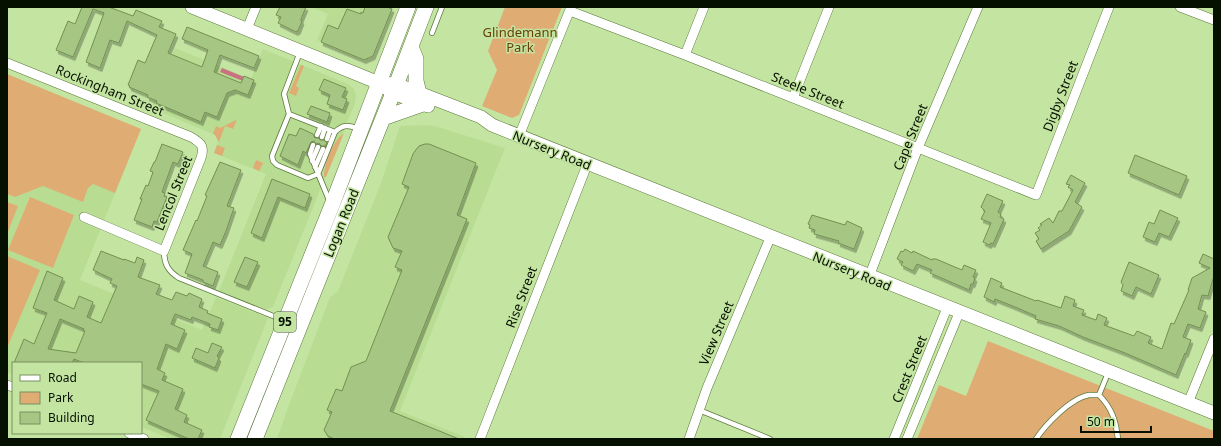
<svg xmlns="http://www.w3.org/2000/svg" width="1221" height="446" viewBox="0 0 1221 446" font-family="'Noto Sans',sans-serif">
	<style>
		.built { fill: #b8dd92 }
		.green { fill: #dfad74 }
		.water { fill: #ca7281 }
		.building { fill: #a6c684; stroke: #729050; fill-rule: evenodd; filter: url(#shadow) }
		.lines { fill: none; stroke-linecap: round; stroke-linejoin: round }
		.lane-casing { stroke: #5c793a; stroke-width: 6 }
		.street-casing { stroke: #5c793a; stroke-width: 10 }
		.secondary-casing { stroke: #5c793a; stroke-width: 14 }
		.primary-casing { stroke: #5c793a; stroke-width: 16 }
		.lane { stroke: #fff; stroke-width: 4.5 }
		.street { stroke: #fff; stroke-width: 9 }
		.secondary { stroke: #fff; stroke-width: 13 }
		.primary { stroke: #fff; stroke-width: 15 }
		.labels { text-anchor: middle; stroke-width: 3; stroke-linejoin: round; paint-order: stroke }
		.shield { fill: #c4e5a2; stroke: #3f5031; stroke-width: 1 }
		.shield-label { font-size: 12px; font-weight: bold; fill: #061000 }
		.park-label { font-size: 13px; fill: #674007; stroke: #c4e5a2 }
		.street-label { font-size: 13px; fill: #061000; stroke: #c4e5a2 }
	</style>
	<defs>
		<filter id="shadow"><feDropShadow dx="2" dy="3.5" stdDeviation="0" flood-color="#0004"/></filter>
	</defs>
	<rect width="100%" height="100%" fill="#c4e5a2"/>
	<path class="built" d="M311,7H326L330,9V7H393L373,56L364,60L317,40L328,14Z
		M175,48L251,79L263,49L348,84L354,89L356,95L355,103L273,307L265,310L219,291L266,174L214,153L218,142L215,135L151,108Z
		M7,74L141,129L80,280L202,330L216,297L268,318L220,439H171L141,427V363H13V374L7,372Z
		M424,125L435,126L505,148L400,411L465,437L464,439H277L287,410L330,297L338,291L381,183L400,126Z"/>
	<path class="green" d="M505,7H562L519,115L512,118L482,106L497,70L488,51Z
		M301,65L304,66L296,86L299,88L296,96L289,93Z
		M7,74L141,129L115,193L93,184L88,188L83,202L43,186L15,197L7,194Z
		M236,120V122L233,129L225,126L219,142L215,135L213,134L216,126L220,128Z
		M344,133L326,177H324C324,163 333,141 344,133Z
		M217,145L225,148L222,156L214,153Z
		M256,160L263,163L259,171L253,168Z
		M30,197L74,215L53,268L8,250Z
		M7,202L18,206L7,234Z
		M7,256L40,270L7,348Z
		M988,341L1214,431V439H917L939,385L966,396Z"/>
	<path class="water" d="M222,68L254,81L253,85L220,72Z"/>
	<path class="building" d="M82,7H109L133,16L136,10L162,21L159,27L176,34L168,53L202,67L208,50L182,39L187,27L259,56L254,68L220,55L214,72L241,83L244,76L254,80L248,95L235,90L227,93L217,117L205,112L201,122L156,103L157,101L147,97L148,95L129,87L130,86L128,85L138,60L145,63L157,35L127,21L119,43L110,40L100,68L86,62L104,13L93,9L73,57L56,50L68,21L75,24Z
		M280,7H306L301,19V21H302L298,31H297L296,32L278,23L281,17L276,15Z
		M365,7H387L392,9L373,56L364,60L321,42L328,25L338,29L347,9L361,14V12L363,13Z
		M324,79L346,88L342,97L347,99L343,110L327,104L330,95L319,90Z
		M311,106L330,113L327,122L307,114Z
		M300,128L313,134L315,138H319L320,140H324L327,143L325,146H321L319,143L316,144L314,141L311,142L306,153L303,151L298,165L280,156L289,134L296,136Z
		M162,144L183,152L178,164L173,162L162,192L165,193L164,196L167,197L157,222L154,221L152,227L134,220L142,199H140L146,185L148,186L153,172L150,171L154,162H155Z
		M425,144H429L476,163L457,215L467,219L390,411L459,439H334L328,436L324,430L332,412L327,410L336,389L342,391L351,367L366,361L402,270L395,267L402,251L393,248L388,237L409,187L402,184L413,154L415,151L419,146Z
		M1135,155L1187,176L1179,195L1128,173Z
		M220,162L241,170L227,206L234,208L226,231L220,245L213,242L203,266L218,272L213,286L203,282V280L185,273L192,254L183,250L196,220L197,221L207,196L205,195Z
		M1071,175L1085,183L1075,202L1082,207L1069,231L1041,249L1036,241L1039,239L1035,233L1040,230L1038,228L1042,225L1040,224L1049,218L1053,223L1059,211H1062L1073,190L1068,187L1070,185L1066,184Z
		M272,179L310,194L305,208L278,197L262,238L251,233Z
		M987,194L1003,201L998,212L1001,214L1000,217L1004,219L993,244L991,243L989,245L983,242L991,223L981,219L985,211L981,207Z
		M1160,210L1178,218L1169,237L1159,233L1155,242L1143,237L1149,222L1154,224Z
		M812,215L845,225L847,221L862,228L854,249L838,243L839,241L814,234L815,230L809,228L810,225L808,224Z
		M905,249L912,253L913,251L932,260V259H936L962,270L964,265L976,270L973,277L975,278L973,284H971L969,290L930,273L932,270L917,264L913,271L901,265L903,262L897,259L901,251L903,252Z
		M101,251L124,260V259L135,263L137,257L144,260L138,277L160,285L156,294L172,300L176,292L187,296L189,293L202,299L199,307L208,311L207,313L222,319L218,330L209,327L210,324L192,317L191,320L175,314L171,324L185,330L177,349L166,344L157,369L165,373L162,380L183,389L175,409L187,415L184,422L202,430L198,439H189L146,420L159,391L141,384V363H84L74,359L72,363H14L24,339L34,344L47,313L33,308L47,271L63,278L54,300L74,309L79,296L93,302L87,317L101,323L117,286L110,283L112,279L93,270ZM60,319L84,329L83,331H85L76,353L48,349Z
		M1203,254L1214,259V276L1208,296L1202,295L1198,309L1206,312L1200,328L1188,324L1183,337L1191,340L1186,354L1185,353L1176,375L1125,353L1083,337L1059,326L1035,319L1036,316L1015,307L995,299L994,302L984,297L991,278L1002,283L1000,287L1036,301L1037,300L1061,308L1065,296L1075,300L1073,306L1084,310L1082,315L1096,320L1098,314L1107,318L1104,325L1134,336L1137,331L1151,337L1148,343L1162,349L1171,323L1174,324L1189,290H1188L1192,278L1210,268L1199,263Z
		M245,257L258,262L247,287L234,282Z
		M1129,262L1159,275L1151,294L1136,287L1132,296L1121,291L1123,285L1121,282Z
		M212,343L222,347L217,356L219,358L215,368L192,358L196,348L208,353Z"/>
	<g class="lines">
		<g class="lane-casing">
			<path id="lane" d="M432,33L442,7
				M300,52L284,94L289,114L335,132
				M289,114L272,156L273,161L277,165L308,178L318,174L335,132C343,124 349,125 359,129
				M317,135L321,126
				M322,137L325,128
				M327,139L330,130
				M313,145L310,154L329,200
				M312,161L318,147
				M315,167L323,149
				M164,251C164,264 168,271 179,278L283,320
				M1108,373L1099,395C1112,408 1116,421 1118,439
				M699,410L770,439
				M1036,439C1046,424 1071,398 1089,395C1092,395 1096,395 1099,395"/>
		</g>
		<g class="street-casing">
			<path id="street" d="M1180,7L1214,20
				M570,11L685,55L1036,195L1109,7
				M247,29L256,7
				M685,55L704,7
				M7,63L191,137C201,143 205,146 201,158L164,251L84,217
				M793,98L829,7
				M519,136L571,7
				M869,277L918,148L978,7
				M7,385L13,387
				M1188,403L1214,339
				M129,433L144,439
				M480,439L587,165
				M689,439L707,388L770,238
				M894,439L947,308
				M907,439L959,313"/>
		</g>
		<g class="secondary-casing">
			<path id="secondary" d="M192,7L379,83L393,93L428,106
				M379,83L396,84L481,117L492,125C732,223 973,318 1214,413"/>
		</g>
		<g class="primary-casing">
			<path id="primary" d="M411,47L416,59V81L419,93
				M383,118L423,104
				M238,439L332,205L408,7
				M255,439L393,93L426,7"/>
		</g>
		<use href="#lane" class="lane"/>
		<use href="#street" class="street"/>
		<use href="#secondary" class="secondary"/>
		<use href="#primary" class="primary"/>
	</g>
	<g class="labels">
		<rect class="shield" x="274" y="312" width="22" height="20" rx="3"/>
		<g class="shield-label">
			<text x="285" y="326">95</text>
		</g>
		<g class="park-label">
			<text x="520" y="37">Glindemann<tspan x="520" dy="15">Park</tspan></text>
		</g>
		<g class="street-label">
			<text transform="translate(110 90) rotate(22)" y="5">Rockingham Street</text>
			<text transform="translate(808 90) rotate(22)" y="5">Steele Street</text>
			<text transform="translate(1060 96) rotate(-69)" y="5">Digby Street</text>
			<text transform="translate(910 137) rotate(-68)" y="5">Cape Street</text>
			<text transform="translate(552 150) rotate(22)" y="5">Nursery Road</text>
			<text transform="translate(173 193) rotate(-68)" y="5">Lencol Street</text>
			<text transform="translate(341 223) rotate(-68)" y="5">Logan Road</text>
			<text transform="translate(852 271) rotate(22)" y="5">Nursery Road</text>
			<text transform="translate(521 297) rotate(-69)" y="5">Rise Street</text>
			<text transform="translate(716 333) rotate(-67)" y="5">View Street</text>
			<text transform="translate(909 369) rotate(-68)" y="5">Crest Street</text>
		</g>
	</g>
	<rect width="1221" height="446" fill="none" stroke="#061000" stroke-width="16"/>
	<rect x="12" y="362" width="130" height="72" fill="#c4e5a2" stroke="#789061"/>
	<rect x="20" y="375" width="20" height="6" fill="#ffffff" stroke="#789061"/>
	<text x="48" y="382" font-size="12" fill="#061000">Road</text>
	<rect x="20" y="392" width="20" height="12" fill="#dfad74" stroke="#789061"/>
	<text x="48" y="402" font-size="12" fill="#061000">Park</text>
	<rect x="20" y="412" width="20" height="12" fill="#a6c684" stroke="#789061"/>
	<text x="48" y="422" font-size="12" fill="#061000">Building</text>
	<path d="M1081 426v6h70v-6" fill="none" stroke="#061000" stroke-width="2"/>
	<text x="1087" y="426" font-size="12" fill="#061000" stroke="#c4e5a2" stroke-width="3" paint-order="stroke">50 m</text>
</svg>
